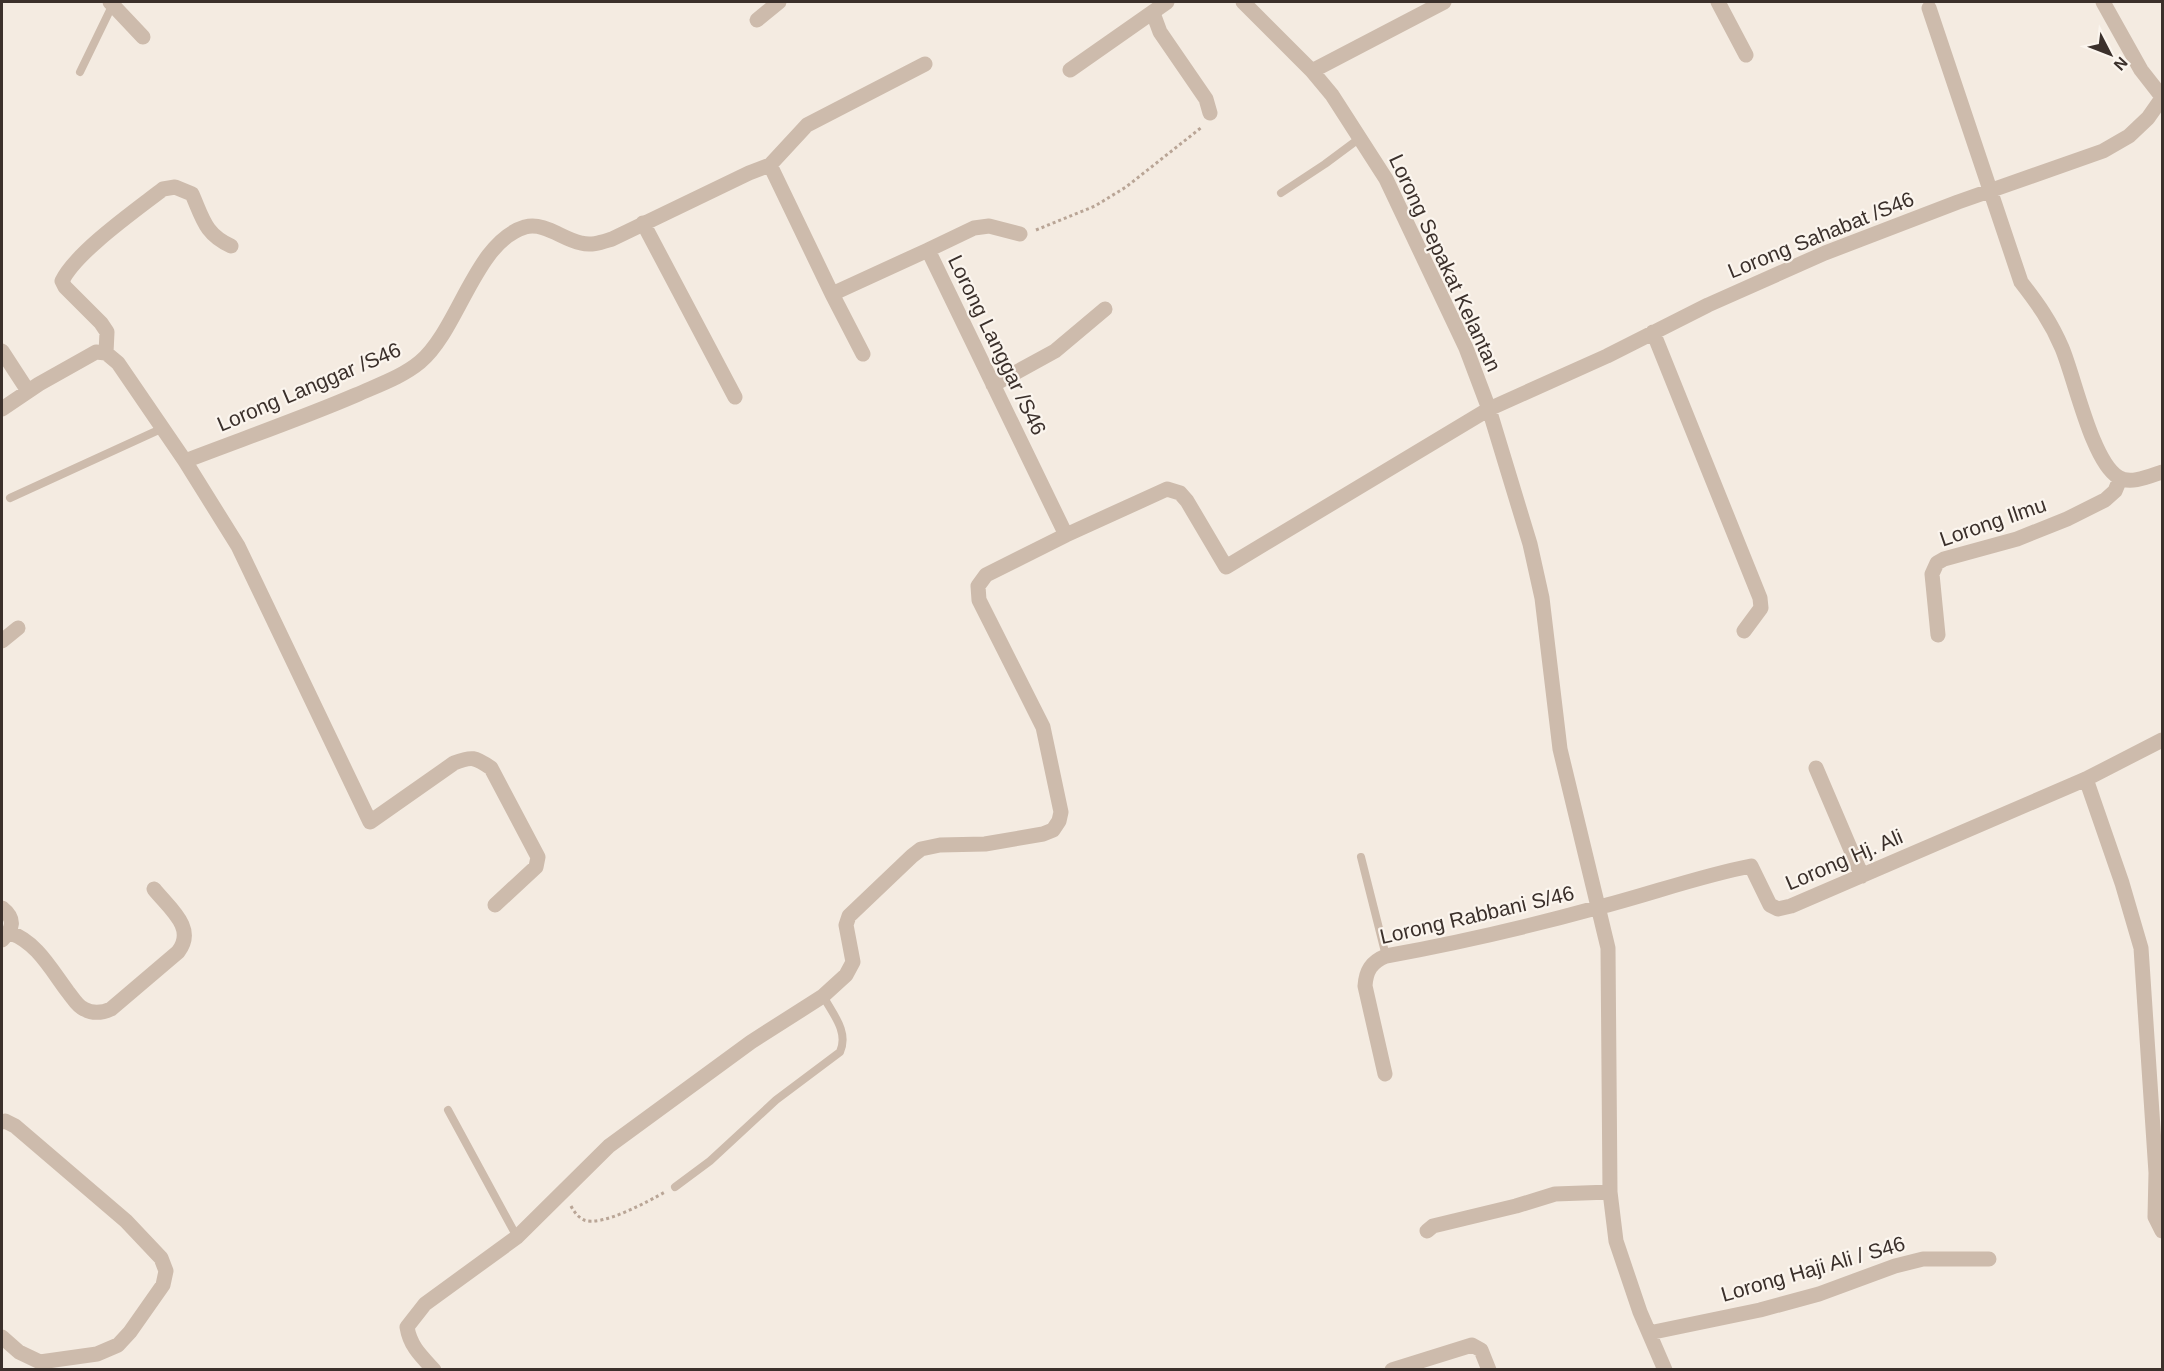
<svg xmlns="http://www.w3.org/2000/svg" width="2164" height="1371" viewBox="0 0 2164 1371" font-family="Helvetica,sans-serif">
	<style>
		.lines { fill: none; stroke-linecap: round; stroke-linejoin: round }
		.path { stroke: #b9a596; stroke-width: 3; stroke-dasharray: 3 3; stroke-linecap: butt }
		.service { stroke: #cdbbac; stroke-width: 8 }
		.minor { stroke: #cdbbac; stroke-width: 15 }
		.labels { text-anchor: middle; stroke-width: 4.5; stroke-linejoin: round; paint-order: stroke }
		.street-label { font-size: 21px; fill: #3b302b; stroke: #fbf5ee }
	</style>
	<rect width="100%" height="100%" fill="#f4ebe1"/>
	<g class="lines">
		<path class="path" d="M1036,230L1095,206L1126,187L1202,127
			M571,1206C574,1212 578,1217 584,1220C602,1227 649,1201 665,1192"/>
		<path class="service" d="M80,72L113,4
			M1281,193L1325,164L1360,138
			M10,498L163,428
			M1361,857L1386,956
			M448,1110L517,1237
			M675,1187L710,1161L776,1100L840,1052C849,1032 833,1014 823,996"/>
		<path class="minor" d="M110,2L143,37
			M1243,2L1312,71L1332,95L1386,179L1466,348L1489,409L1530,544L1542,598L1560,749L1608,948L1610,1192L1616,1241L1640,1312L1665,1370
			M1718,2L1746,55
			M2103,2L2141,70L2162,97
			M1929,8L2021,282C2038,304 2051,322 2062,348C2075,379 2092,461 2118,477C2130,485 2150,476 2162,472
			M1153,13L1160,32L1206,99L1210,113
			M757,20L779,2
			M1070,70L1167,2
			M1312,71L1444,2
			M770,165L807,125L925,64
			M643,223L735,397
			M928,250L974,228L989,226L1020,234
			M832,294L863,354
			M1653,332L1760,598L1761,608L1744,631
			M2,351L28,391
			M106,353L107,332L101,323L65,287L62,281C76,252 136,210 163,189L175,187L192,194C203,219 205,234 231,246
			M993,385L1055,351L1105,309
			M2,409L39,384L96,352L106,353L118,363L185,461L238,546L370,822L454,763C472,756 475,757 491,768L538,857L536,867L495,905
			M185,461C242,439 300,419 356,395C378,385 402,377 420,362C459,329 475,242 525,227C545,222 562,239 581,243C592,246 602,242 612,239L749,173L770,165L832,294L928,250L1066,535
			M1938,635L1932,574L1937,563L1944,559L2017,539L2067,519L2105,500L2115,491L2120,479
			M2,641L18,628
			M1816,768L1862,876
			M2086,779L2122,883L2141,948L2156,1173L2155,1217L2162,1231
			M2,908C16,919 13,929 2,940
			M10,933C36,941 52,971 68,992C73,998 77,1006 84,1009C93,1014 102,1013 111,1009L178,952C197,928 169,908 154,889
			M1385,1074L1365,986C1366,971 1371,962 1386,956C1457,943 1527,927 1596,908C1648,895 1699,876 1751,866L1770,905L1778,909L1791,906L2086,779L2162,740
			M2,1122L5,1121L15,1126L126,1221L161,1258L166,1271L163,1285L130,1332L118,1345L97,1354L40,1362L19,1352L2,1337
			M1427,1231L1433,1226L1516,1206L1555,1194L1610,1192
			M1649,1333L1760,1310L1819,1294L1895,1266L1923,1259H1989
			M434,1370C421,1356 410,1346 407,1327L425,1304L517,1237L609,1146L751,1042L823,996L846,975L853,962L846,925L849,916L912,856L921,849L940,845L985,844L1043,834L1053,830L1059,821L1061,812L1043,727L979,600L978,586L986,575L1066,535L1167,489L1180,493L1187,501L1226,567L1489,409L1607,356L1708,305L1825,253L1958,202L2103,151L2129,136L2148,118L2162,98
			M1392,1370L1472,1345L1481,1350L1489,1370"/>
	</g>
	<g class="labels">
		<g class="street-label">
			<text transform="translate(1821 235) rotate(-22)" y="7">Lorong Sahabat /S46</text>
			<text transform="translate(1445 263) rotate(65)" y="7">Lorong Sepakat Kelantan</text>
			<text transform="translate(997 345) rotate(64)" y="7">Lorong Langgar /S46</text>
			<text transform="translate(309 387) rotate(-23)" y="7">Lorong Langgar /S46</text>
			<text transform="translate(1993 522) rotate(-19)" y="7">Lorong Ilmu</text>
			<text transform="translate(1844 860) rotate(-23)" y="7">Lorong Hj. Ali</text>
			<text transform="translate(1477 915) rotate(-13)" y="7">Lorong Rabbani S/46</text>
			<text transform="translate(1813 1269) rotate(-16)" y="7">Lorong Haji Ali / S46</text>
		</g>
	</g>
	<rect width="2164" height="1371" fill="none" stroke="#3b302b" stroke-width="6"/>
	<g transform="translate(2110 54) rotate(132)" stroke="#fbf5ee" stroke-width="4.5" paint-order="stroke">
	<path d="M0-4.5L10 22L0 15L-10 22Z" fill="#3b302b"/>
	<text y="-9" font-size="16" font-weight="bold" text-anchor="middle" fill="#3b302b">N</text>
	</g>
</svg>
